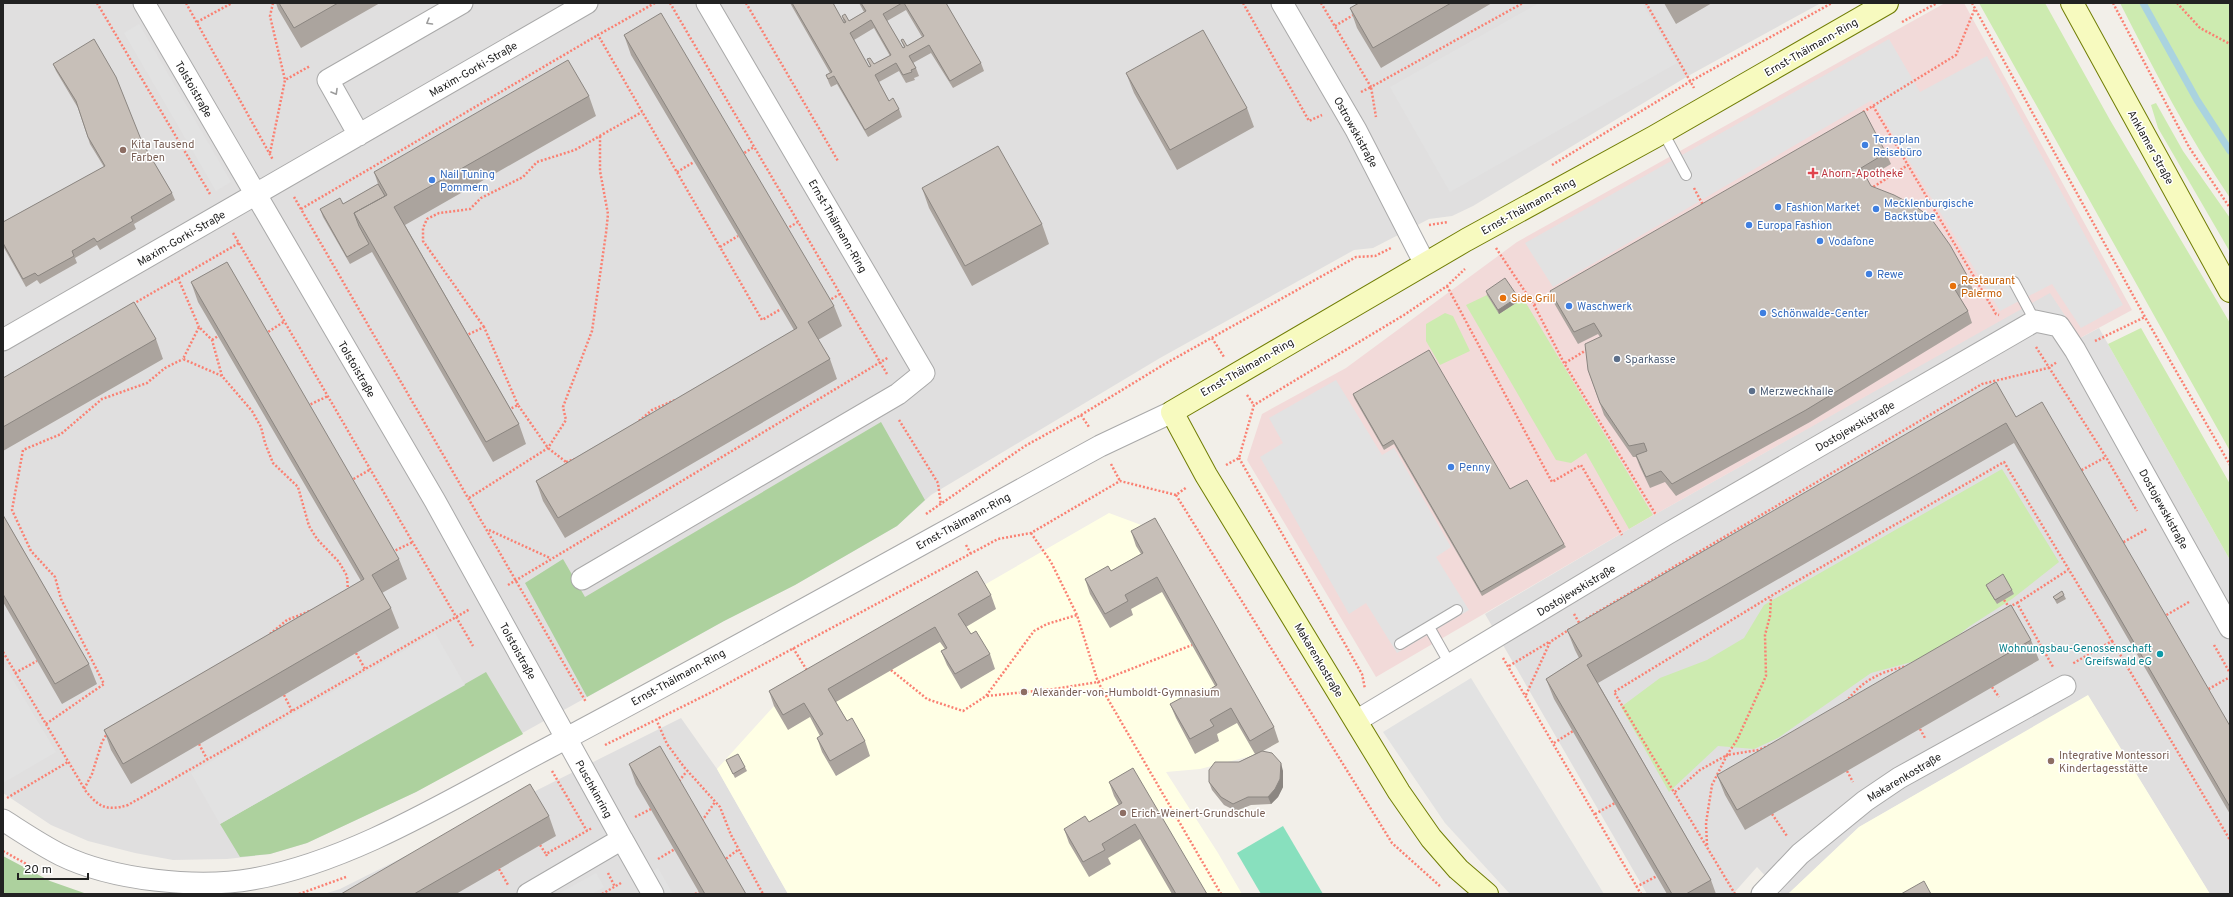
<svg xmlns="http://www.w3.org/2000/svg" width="2233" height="897" viewBox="0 0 2233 897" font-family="Overpass,sans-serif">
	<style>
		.residential { fill: #e0dfdf }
		.commercial { fill: #f2dad9 }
		.education { fill: #ffffe5 }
		.grass { fill: #cdebb0 }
		.forest { fill: #add19e }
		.pitch { fill: #88e0be }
		.parking { fill: #e2e2e2 }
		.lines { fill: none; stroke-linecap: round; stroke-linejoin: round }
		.stream { stroke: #aad3df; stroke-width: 7 }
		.lane-casing { stroke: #a9a9a9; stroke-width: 12 }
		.street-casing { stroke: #a9a9a9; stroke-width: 23 }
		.secondary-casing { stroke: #707d05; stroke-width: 24 }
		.path { stroke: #fa8072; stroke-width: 2.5; stroke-dasharray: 2 2; stroke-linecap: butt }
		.lane { stroke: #fff; stroke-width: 10 }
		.street { stroke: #fff; stroke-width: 21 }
		.secondary { stroke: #f7fabf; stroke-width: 22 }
		.wall { fill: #aba49e; fill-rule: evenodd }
		.shaded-wall { fill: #8b8681 }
		.building { fill: #c7bfb8; stroke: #8b8681; fill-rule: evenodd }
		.oneway { stroke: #9c9c9c }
		.shop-dot { fill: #3f7fe0; stroke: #fff; stroke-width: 1.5 }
		.education-dot { fill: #8d6e63; stroke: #fff; stroke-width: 1.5 }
		.health-dot { fill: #e0444e; stroke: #fff; stroke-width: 1.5 }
		.food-dot { fill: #e8710a; stroke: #fff; stroke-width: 1.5 }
		.service-dot { fill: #5c6f8a; stroke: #fff; stroke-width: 1.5 }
		.culture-dot { fill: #0f9aa8; stroke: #fff; stroke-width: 1.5 }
		.labels { text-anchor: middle; stroke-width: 3; stroke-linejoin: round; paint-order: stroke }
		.street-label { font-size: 11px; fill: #222; stroke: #fff }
		.shop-label { font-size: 11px; fill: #366cbe; stroke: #fff; text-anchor: start }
		.education-label { font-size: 11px; fill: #785e54; stroke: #fff; text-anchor: start }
		.health-label { font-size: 11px; fill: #be3a42; stroke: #fff; text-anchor: start }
		.food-label { font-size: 11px; fill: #c56008; stroke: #fff; text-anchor: start }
		.service-label { font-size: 11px; fill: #4e5e75; stroke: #fff; text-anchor: start }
		.culture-label { font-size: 11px; fill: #0d838f; stroke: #fff; text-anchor: end }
	</style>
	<rect width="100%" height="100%" fill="#f2efe9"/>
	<path class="residential" d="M3,3H1821L1688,76L1473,206L1452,216L1429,219L1373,248L1354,250L1160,358L931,495L897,526L795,585L724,621L416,792L307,843L270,854L227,859L173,860L135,853L88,841L51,825L3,793Z
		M2050,292L2080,338L2099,328L2230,560V894H2210L2088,696L1859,827L1788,894H1782L1757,867L1733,894H1647L1485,614L1629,529Z
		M681,718L717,769L788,894H324L340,889Z"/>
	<path class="commercial" d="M1945,3H1964L2132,310L2080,338L2050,293L1629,529L1376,677L1247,460L1262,414L1346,368L1517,242Z"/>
	<path class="education" d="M1109,513L1160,532L1279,742L1255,755L1200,769L1166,772L1218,853L1242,894H788L717,769L774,706Z
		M2088,695L2210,894H1788L1859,827Z"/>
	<path class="grass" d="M1979,3H2045L2110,120L2230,323V451Z
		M2120,3H2230V198C2188,136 2154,70 2120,3Z
		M2156,103L2183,151L2230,218V252L2158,128L2151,105Z
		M1487,295L1500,313L1523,298L1653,515L1629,529L1586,453L1571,463L1556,460L1466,305Z
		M1445,313L1453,316L1470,351L1440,365L1426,341V324Z
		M2141,328L2230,484V560L2108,344Z
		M2002,469L2059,562L2012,599L1970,626L1943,647L1919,660L1871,673L1778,738L1754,749L1718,746L1669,792L1621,707L1660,678L1707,660L1744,638L1764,605Z"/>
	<path class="forest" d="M881,422L925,500L897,526L795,585L724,621L587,697L525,583L563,559L585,597Z
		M486,672L523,734L416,792L307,843L270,854L240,857L220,824Z
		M3,856L50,881L87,894H3Z"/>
	<path class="pitch" d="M1283,826L1323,894H1261L1237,853Z"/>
	<path class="parking" d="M1539,3H1642L1677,63L1450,192L1390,87Z
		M139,24L231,182L216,191L124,33Z
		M1889,39L1920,92L1987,56L2123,305L2081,328L2052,284L2000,311L1872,100L1553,287L1525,243Z
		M1336,380L1382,455L1394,448L1451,547L1436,557L1469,610L1397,653L1366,603L1349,614L1260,457L1283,443L1269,418Z
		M435,633L465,685L220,824L191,773Z
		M3,663L56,752L3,783Z
		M1471,678L1604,894H1510L1445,823L1383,732Z
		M658,868L673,894H664L651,872Z
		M596,873L604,887L592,894H558Z"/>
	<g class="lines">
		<path class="stream" d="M2143,3L2197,100L2230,151"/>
		<g class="lane-casing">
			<path id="lane" d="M1663,132L1686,175
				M2014,282L2035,321
				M1429,627L1451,666
				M1400,644L1457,610"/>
		</g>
		<g class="street-casing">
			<path id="street" d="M144,3L435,501L622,839L528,894
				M1282,3L1356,130L1425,264
				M359,135L328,80L462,3
				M3,340L587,3
				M582,579L898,394L924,373L707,3
				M1356,721L1667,534L2035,321L2059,326L2075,350L2230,628
				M3,820C22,832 41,845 61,855C112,880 197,889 253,879C354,861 456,796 548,748C733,650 916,547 1100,446L1172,412
				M622,839L653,894
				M1762,894L1800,854L1865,801L1899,778L2065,686"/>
		</g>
		<g class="secondary-casing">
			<path id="secondary" d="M2072,3L2230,291
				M1487,894L1458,869L1431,838L1399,792L1206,475L1172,412L1466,240L1654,137L1887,3"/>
		</g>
		<path class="path" d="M97,3L210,194
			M186,3L273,160
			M273,3L270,16L285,80
			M655,3L598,35L762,320L781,309
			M670,3L887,374
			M746,3L838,161
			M1243,3L1309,121L1322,115
			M1321,3L1371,87L1523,3
			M1646,3L1694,88
			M1972,3L2145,317L2230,465
			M2113,3L2189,147L2230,208
			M2177,3L2200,28L2230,44
			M197,22L232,3
			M1902,22L1937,3
			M1335,26L1355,14
			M1361,92L1371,87L1376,117
			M1873,106L1996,314L1999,315
			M1863,112L1956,55L1975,8
			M270,153L285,80L310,66
			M741,155L754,147
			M1552,165L1691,81L1832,3
			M677,172L694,162
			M1694,188L1704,207
			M1870,189L1908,165
			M294,197L586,702
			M301,209L598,35
			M1429,225L1448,222
			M786,229L798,222
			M233,233L473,646
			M720,247L738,236
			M1496,248L1534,305L1564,363L1656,515
			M178,278L199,327
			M1447,286L1552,482L1581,465L1622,535
			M828,301L840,294
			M133,304L239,243
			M1534,305L1553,294
			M484,327L423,241V228L427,219L439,213L470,209L481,198L523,177L537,162L575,150L642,112
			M265,334L285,321
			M465,336L484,327L518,405
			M1212,338L1224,357
			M212,340L218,336
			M2095,341L2145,317
			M2036,347L2106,457L2137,511
			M1565,363L1588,349
			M222,376L212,340L199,327L183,359L222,376L252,411L261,427L265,443L273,463L298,487L309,526L317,539L339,562L347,576L348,591
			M1247,395L1254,405
			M307,406L328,396
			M508,410L518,405L548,448L566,462L567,466
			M1081,415L1089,427
			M899,420L938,483L941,505
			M639,421L652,410L675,400
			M1239,458L1362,674L1365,689
			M566,462L575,459
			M1111,464L1120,481
			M1226,465L1239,458L1254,405L1404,315L1447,286L1465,269
			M2078,472L2106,457
			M350,481L371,469
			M1176,495L1392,843L1441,887
			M469,498L548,448L566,420L563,407L592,331L606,233L608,214L600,171V135
			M926,514L1025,446L1081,415L1163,365L1356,257L1375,256L1391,248
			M489,530L550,558
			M1031,533L1051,562L1077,615L1098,682L1221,894
			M2120,544L2147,529
			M966,545L971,554
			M392,552L413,542
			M508,585L889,357
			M2004,600L2009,607
			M2017,603L2068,570
			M2009,607L2017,603L2053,667
			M1574,614L1581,626
			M2163,617L2189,602
			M1586,619L1982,384L2048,368L2057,362
			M270,634L287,620L312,610
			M2112,641L2230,840
			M2214,645L2230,673
			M793,648L808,672
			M3,652L84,788
			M356,653L365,669
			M1503,658L1641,894
			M1509,666L1549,642
			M891,670L927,699L963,711L986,696L1034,631L1047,624L1077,615
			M15,673L37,661
			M1992,687L1999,697
			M2205,691L2230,677
			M284,695L292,711
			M1526,695L1550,642L1570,629
			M987,696L1054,689L1098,682L1192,645
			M1846,702C1862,680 1882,671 1908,666
			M656,719L667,744L684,767L720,807L731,835L763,894
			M46,724L104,684L61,599L55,577L31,551L12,510L23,450L61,434L102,399L147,383L165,368L183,359
			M1920,729L1925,738
			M108,732L102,742L92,774L84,789C98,806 105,812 128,805L470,609
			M1554,743L1573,731
			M199,744L207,759
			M605,745L708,694L998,539L1031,533L1120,481L1176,495L1187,487
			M552,771L587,831
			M1847,771L1853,782
			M679,781L687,771
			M1675,792L1700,770L1727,755L1737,740L1766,676L1765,635L1770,616L1771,597
			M7,798L68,762
			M1595,814L1615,803
			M1772,814L1787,836
			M635,817L651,809
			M702,821L715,802
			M540,845L546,854
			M1707,845L1706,823L1712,785L1727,755L1758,750L1771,745
			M3,851L30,866
			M547,856L546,854L592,828
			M658,859L675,849
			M723,861L739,849
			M499,869L508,885
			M608,873L615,887
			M1636,887L1657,876
			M299,894L346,877
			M602,894L621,883
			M695,894L699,892
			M1735,894L1614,692L1771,596L2004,462L2112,641L2072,664"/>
		<use href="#lane" class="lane"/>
		<use href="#street" class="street"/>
		<use href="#secondary" class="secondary"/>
	</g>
	<path class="wall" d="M276,3H380L301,48L278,9Z
		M790,3H833L844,23L842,16L849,21L864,12L859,3H946L981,63L984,71L953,88L931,53L913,63L916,68L919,76L914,78L915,80L906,83L899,71L879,82L889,101L899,109L902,117L868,137L837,84L831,87L829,83L826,75L830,73ZM906,10L922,37L907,46L901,40L904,47L903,48L887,21ZM874,28L890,56L874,64L867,59L870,66L869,67L854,40Z
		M1359,3H1492L1381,68L1357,28L1350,8Z
		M1664,3H1712L1676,24Z
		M624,35L834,306L842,326L818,340L830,359L837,379L565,538L543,501L536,481L794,330L631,55Z
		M53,64L142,142L172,193L175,200L134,224L136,229L100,250L97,245L75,258L77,263L40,284L37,280L26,287L3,246V222L104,167L90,144L78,108L56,71Z
		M1126,73L1247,108L1254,127L1177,170L1134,93Z
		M589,96L596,116L405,225L519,424L526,444L493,462L372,252L350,264L323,217L320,209L343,204L378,184L374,172Z
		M1886,153L1891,164L1866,179L1871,186L1969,279L1973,290L1960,298L1968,311L1972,323L1810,422L1676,496L1665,482L1650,488L1640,467L1636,457H1633L1604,415L1588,370L1600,337L1598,334L1578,344L1554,303L1550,291Z
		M922,188L1042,224L1049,244L972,286L929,208Z
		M191,282L399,559L407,579L382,593L391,608L399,628L131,784L111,750L104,730L361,581L198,302Z
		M1486,291L1519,301L1499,314L1487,295Z
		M156,339L163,359L3,451V378Z
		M1353,394L1510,489L1564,544L1566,547L1482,596L1394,444L1384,450L1354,398Z
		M2016,417L2230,726V814L2014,443L1598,683L1711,880L1716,894H1667L1554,699L1546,679L1579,658L1575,650L1567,630Z
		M3,515L89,664L97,684L62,704L3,602Z
		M1131,531L1274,727L1279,742L1263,751L1283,771V787L1278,797L1271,804L1251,805L1236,811L1224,805L1212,790L1209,782L1239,762L1255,754L1237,723L1217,734L1219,741L1195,754L1176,718L1170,704L1197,697L1215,686L1162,592L1131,609L1133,615L1110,628L1090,594L1085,579L1111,571L1141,554L1136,546Z
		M1986,585L2012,590L2014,594L1997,604L1987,588Z
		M991,595L996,609L966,627L971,634L990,654L995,669L961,689L947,665L941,651L945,649L940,642L836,702L847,721L865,741L870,756L836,776L822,752L817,738L820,736L810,717L788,730L774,706L769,691Z
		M2064,595L2066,599L2057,604L2053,597Z
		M2031,640L2039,660L1745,830L1725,795L1717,775Z
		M726,760L745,767L747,771L735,778Z
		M629,764L746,894H700L636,784Z
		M1109,782L1207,894H1172L1140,839L1108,858L1111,864L1089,877L1069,843L1064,829L1089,822L1119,805L1114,796Z
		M549,816L556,836L456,894H341Z"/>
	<path class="shaded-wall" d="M1518,297L1519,301L1499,314L1498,310Z
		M1281,763L1283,771V787L1278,797L1271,804L1268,797Z"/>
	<path class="building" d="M279,3H338L294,28Z
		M792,3H833L844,23L846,22L842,16L845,14L849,21L866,11L861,3H878V4V3H902L883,14L903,48L905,47L901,40L903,39L907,46L924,36L904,3H946L981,63L950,81L929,45L909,56L916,68L911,70L912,72L903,75L896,63L875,75L889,101L893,98L899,109L865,130L834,76L828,79L826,75L832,72ZM871,20L891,55L874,64L870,58L867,59L871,66L869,67L850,33Z
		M1359,3H1451L1373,48L1350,8Z
		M661,13L834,306L808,322L830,359L558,518L536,481L797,328L624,35Z
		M1203,30L1247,108L1170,150L1126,73Z
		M94,39L116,77L142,142L172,193L131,217L133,221L97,242L94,238L72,251L74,256L38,276L35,273L23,279L3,243V222L105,166L88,137L76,101L53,64Z
		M568,60L589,96L394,207L519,424L486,442L354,213L387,195L374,172Z
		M1864,111L1886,153L1861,168L1871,186L1894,195L1915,206L1930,217L1950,245L1969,279L1954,288L1968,311L1806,410L1672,484L1661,471L1646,477L1636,455L1647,451L1644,443L1629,446L1600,403L1588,370L1585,344L1602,336L1594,323L1574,332L1550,291Z
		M998,146L1042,224L965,266L922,188Z
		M378,184L385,196L354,213L359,226L369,244L347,257L320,209L340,198L343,204Z
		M227,262L399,559L372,575L391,608L123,764L104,730L364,579L191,282Z
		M1505,278L1518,297L1498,310L1486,291Z
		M134,302L156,339L3,427V378Z
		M1429,350L1510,489L1527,480L1564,544L1481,592L1393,440L1383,446L1353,394Z
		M1996,382L2016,417L2042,402L2230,726V807L2006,423L1587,665L1711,880L1686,894H1672L1546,679L1582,656L1567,630Z
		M3,515L89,664L55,684L3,594Z
		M1155,518L1274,727L1250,741L1231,708L1210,720L1214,726L1190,739L1170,704L1194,691L1197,697L1217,685L1157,577L1125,595L1128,601L1105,614L1085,579L1108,566L1111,571L1143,553L1131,531Z
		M977,571L991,595L958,614L971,634L976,631L990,654L955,674L941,651L947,648L935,627L828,689L847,721L852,718L865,741L830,761L817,738L823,734L804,703L783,715L769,691Z
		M2003,574L2012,590L1995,600L1986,585Z
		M2062,591L2064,595L2056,600L2053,597Z
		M2011,605L2031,640L1737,810L1717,775Z
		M660,746L746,894H705L629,764Z
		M1262,751L1272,753L1281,763L1280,779L1275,789L1268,797H1248L1233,804L1221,797L1209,782V770L1215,762H1239Z
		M738,754L745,767L733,774L726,760Z
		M1133,768L1207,894H1176L1135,824L1102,844L1105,850L1083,862L1064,829L1085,816L1089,822L1122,803L1109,782Z
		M530,784L549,816L414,894H341Z
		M1924,881L1931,894H1901Z"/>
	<defs><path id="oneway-chevron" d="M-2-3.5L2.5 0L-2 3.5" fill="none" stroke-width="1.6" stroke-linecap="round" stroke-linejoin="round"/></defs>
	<g class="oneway">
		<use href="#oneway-chevron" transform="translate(429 22) rotate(150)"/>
		<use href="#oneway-chevron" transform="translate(335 92) rotate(60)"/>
	</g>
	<g class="shop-dot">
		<circle cx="1865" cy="145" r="4"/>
		<circle cx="432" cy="180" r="4"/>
		<circle cx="1778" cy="207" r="4"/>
		<circle cx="1876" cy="209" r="4"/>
		<circle cx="1749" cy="225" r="4"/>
		<circle cx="1820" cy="241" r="4"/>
		<circle cx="1869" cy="274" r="4"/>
		<circle cx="1569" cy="306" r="4"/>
		<circle cx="1763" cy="313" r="4"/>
		<circle cx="1451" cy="467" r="4"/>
	</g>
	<g class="education-dot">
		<circle cx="123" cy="150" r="4"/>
		<circle cx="1024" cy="692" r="4"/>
		<circle cx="2051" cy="761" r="4"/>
		<circle cx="1123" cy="813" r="4"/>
	</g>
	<path class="health-dot" d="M1811 167h4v4h4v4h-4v4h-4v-4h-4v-4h4z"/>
	<g class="food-dot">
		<circle cx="1953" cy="286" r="4"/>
		<circle cx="1503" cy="298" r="4"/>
	</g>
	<g class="service-dot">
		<circle cx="1617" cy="359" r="4"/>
		<circle cx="1752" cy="391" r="4"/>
	</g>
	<circle class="culture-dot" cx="2160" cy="654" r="4"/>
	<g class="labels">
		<g class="street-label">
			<text transform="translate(1811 47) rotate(-30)" y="4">Ernst-Thälmann-Ring</text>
			<text transform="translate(473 69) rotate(-30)" y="4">Maxim-Gorki-Straße</text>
			<text transform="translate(194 89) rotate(60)" y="4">Tolstoistraße</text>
			<text transform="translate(1356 132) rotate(61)" y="4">Ostrowskistraße</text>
			<text transform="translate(2151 147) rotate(61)" y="4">Anklamer Straße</text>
			<text transform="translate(1528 206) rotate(-29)" y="4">Ernst-Thälmann-Ring</text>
			<text transform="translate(838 226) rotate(60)" y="4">Ernst-Thälmann-Ring</text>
			<text transform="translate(181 238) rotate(-30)" y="4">Maxim-Gorki-Straße</text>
			<text transform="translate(1247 367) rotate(-30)" y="4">Ernst-Thälmann-Ring</text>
			<text transform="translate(357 369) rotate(60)" y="4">Tolstoistraße</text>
			<text transform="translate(1855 426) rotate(-30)" y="4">Dostojewskistraße</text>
			<text transform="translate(2164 509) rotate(61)" y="4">Dostojewskistraße</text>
			<text transform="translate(963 521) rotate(-29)" y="4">Ernst-Thälmann-Ring</text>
			<text transform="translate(1576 590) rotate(-31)" y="4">Dostojewskistraße</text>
			<text transform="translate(518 651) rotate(61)" y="4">Tolstoistraße</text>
			<text transform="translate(1319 660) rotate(59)" y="4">Makarenkostraße</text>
			<text transform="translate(678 677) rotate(-29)" y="4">Ernst-Thälmann-Ring</text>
			<text transform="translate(1904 777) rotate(-31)" y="4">Makarenkostraße</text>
			<text transform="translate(594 789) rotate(61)" y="4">Puschkinring</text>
		</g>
		<g class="shop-label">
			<text x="1873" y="143">Terraplan<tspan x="1873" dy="13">Reisebüro</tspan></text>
			<text x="440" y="178">Nail Tuning<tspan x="440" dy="13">Pommern</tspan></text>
			<text x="1884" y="207">Mecklenburgische<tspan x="1884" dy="13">Backstube</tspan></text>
			<text x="1786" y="211">Fashion Market</text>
			<text x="1757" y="229">Europa Fashion</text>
			<text x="1828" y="245">Vodafone</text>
			<text x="1877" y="278">Rewe</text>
			<text x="1577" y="310">Waschwerk</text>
			<text x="1771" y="317">Schönwalde-Center</text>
			<text x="1459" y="471">Penny</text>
		</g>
		<g class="education-label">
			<text x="131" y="148">Kita Tausend<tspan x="131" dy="13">Farben</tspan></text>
			<text x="1032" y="696">Alexander-von-Humboldt-Gymnasium</text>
			<text x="2059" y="759">Integrative Montessori<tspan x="2059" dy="13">Kindertagesstätte</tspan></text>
			<text x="1131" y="817">Erich-Weinert-Grundschule</text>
		</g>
		<g class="health-label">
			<text x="1821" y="177">Ahorn-Apotheke</text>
		</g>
		<g class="food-label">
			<text x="1961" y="284">Restaurant<tspan x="1961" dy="13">Palermo</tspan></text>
			<text x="1511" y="302">Side Grill</text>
		</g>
		<g class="service-label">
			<text x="1625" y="363">Sparkasse</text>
			<text x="1760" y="395">Merzweckhalle</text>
		</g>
		<g class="culture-label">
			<text x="2152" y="652">Wohnungsbau-Genossenschaft<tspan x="2152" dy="13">Greifswald eG</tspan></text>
		</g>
	</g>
	<rect width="2233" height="897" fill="none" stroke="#222222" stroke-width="8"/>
	<path d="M18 873v6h70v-6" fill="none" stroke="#222222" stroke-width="2"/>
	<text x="24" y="873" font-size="12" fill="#222222" stroke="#ffffff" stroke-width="3" paint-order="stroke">20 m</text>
</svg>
